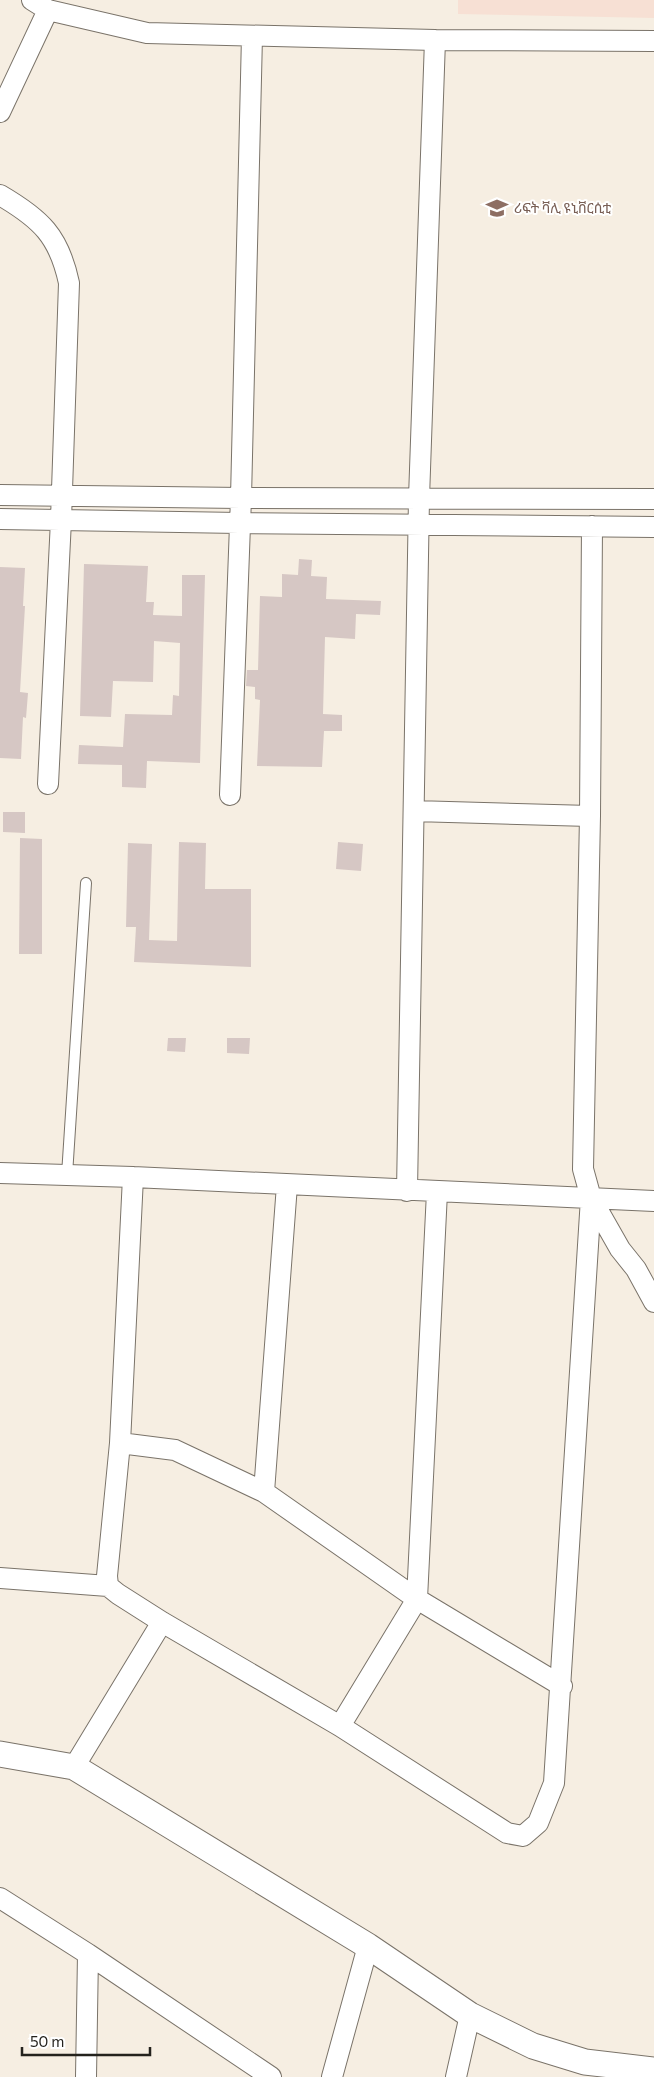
<svg xmlns="http://www.w3.org/2000/svg" width="654" height="2077" viewBox="0 0 654 2077" font-family="Commissioner,'Noto Sans Ethiopic',sans-serif">
	<style>
		.education { fill: #f7e0d4 }
		.building { fill: #d6c7c4 }
		.lines { fill: none; stroke-linecap: round; stroke-linejoin: round }
		.service-casing { stroke: #7a7369; stroke-width: 12 }
		.minor-casing { stroke: #7a7369; stroke-width: 22 }
		.tertiary-casing { stroke: #7a7369; stroke-width: 27 }
		.service { stroke: #fff; stroke-width: 10 }
		.minor { stroke: #fff; stroke-width: 20 }
		.tertiary { stroke: #fff; stroke-width: 25 }
		.labels { text-anchor: middle; stroke-width: 4; stroke-linejoin: round; paint-order: stroke }
		.education-label { font-size: 14px; fill: #785e54; stroke: #fff; text-anchor: start }
	</style>
	<rect width="100%" height="100%" fill="#f6eee2"/>
	<path class="education" d="M458,0H654V18L458,14Z"/>
	<path class="building" d="M299,559L312,560L311,576L327,577L326,599L381,601L380,615L356,614L355,639L325,637L323,714L342,715V731H324L322,767L257,766L260,700L255,699V687L246,686L247,670H258L260,596L282,597V574L298,575Z
		M84,564L148,566L146,602H154L153,615L182,616V575H205L200,763L147,761L146,788L122,787V765L78,764L79,745L123,747L125,714L172,715L173,695L179,696L180,643L154,641L153,682L113,681L111,717L80,716Z
		M0,567L25,568L23,606H25L20,692L28,693L26,718L23,717L21,759L0,758Z
		M3,812H25V833L3,832Z
		M20,838L42,839V954H19Z
		M179,842L206,843L205,889H251V967L134,962L136,927H126L128,843L152,844L149,940L177,941Z
		M338,842L363,844L361,871L336,869Z
		M168,1038H186L185,1052L167,1051Z
		M227,1038H250L249,1054L227,1053Z"/>
	<g class="lines">
		<g class="service-casing">
			<path id="service" d="M67,1175L86,883"/>
		</g>
		<g class="minor-casing">
			<path id="minor" d="M32,0L48,10L147,33L435,40L654,41
				M0,112L48,10
				M0,195C41,219 59,236 69,283L61,520L48,784
				M0,495L241,498L654,499
				M0,519L239,523L654,527
				M592,526L590,816L583,1169L591,1198L620,1249L636,1269L654,1302
				M230,795L241,498L252,36
				M414,811L590,816
				M0,1173L133,1177L654,1201
				M407,1191L419,498L435,40
				M120,1443L175,1450L264,1492L417,1599L562,1686
				M264,1492L287,1185
				M0,1578L108,1586L118,1594L162,1622L340,1726L507,1833L523,1836L538,1823L554,1783L591,1198
				M108,1586L107,1576L120,1443L133,1177
				M340,1726L417,1599L437,1192
				M74,1767L162,1622
				M0,1898L88,1954L271,2077
				M86,2077L88,1954
				M332,2077L368,1946
				M456,2077L470,2015"/>
		</g>
		<g class="tertiary-casing">
			<path id="tertiary" d="M0,1754L74,1767L368,1946L470,2015L533,2046L585,2062L654,2070"/>
		</g>
		<use href="#service" class="service"/>
		<use href="#minor" class="minor"/>
		<use href="#tertiary" class="tertiary"/>
	</g>
	<defs>
		<g id="university-bare" transform="scale(1.725)"><path d="M0-5L7-2L0 1L-7-2ZM-4 1L0 2.5L4 1V4Q0 6-4 4Z" fill="#8d6e63" stroke="#fff" stroke-width="2.5" paint-order="stroke"/></g>
	</defs>
	<g fill-rule="evenodd">
		<use href="#university-bare" x="497" y="208"/>
	</g>
	<g class="labels">
		<g class="education-label">
			<text x="514" y="213">ሪፍት ቫሊ ዩኒቨርሲቲ</text>
		</g>
	</g>
	<path d="M22 2047v8h128v-8" fill="none" stroke="#24221d" stroke-width="2.5"/>
	<text x="30" y="2047" font-size="15" fill="#24221d" stroke="#ffffff" stroke-width="4" paint-order="stroke">50 m</text>
</svg>
